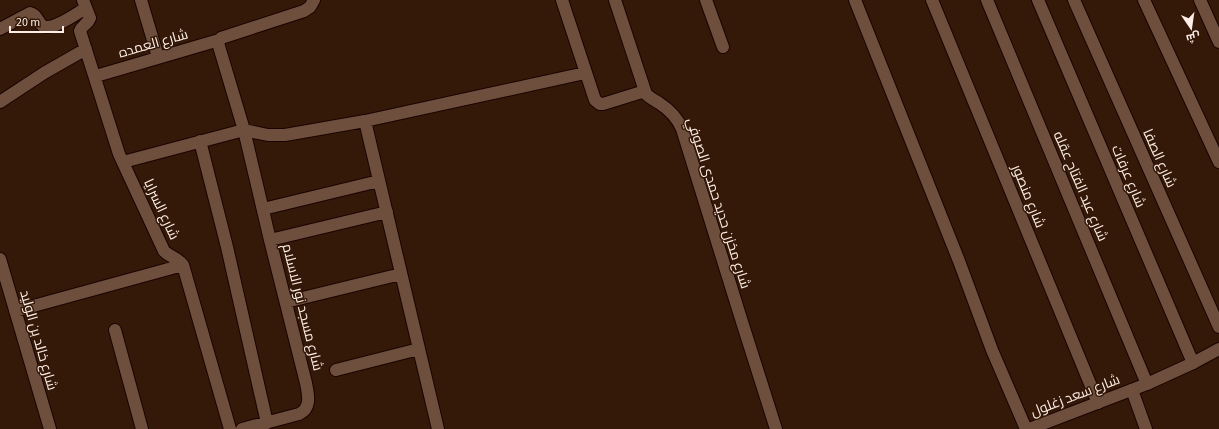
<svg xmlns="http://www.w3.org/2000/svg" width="1219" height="429" viewBox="0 0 1219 429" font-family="'Source Sans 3',Cairo,sans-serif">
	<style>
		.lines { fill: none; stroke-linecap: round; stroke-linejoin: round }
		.minor-casing { stroke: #1a0400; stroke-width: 14 }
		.tertiary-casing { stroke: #1a0400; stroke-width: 14 }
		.minor { stroke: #6e4f3e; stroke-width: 12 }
		.tertiary { stroke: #6e4f3e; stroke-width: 12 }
		.labels { text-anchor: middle; stroke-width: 3; stroke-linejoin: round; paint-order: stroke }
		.street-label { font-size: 14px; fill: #fdede5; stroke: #341909 }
	</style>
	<rect width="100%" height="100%" fill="#341909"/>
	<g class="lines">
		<g class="minor-casing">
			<path id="minor" d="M83,0L90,18C88,24 82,25 80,31L119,154L164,251C170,257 178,258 183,265L230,429
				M141,0L158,57
				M562,0L595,100L600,104H603L645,91
				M615,0L646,94C650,98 654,100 659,103C670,110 677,117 682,129L743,325L776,429
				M706,0L723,47
				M855,0L959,261L992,350L1026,429
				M932,0L1098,403
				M987,0L1147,384
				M1038,0L1193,363
				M1074,0L1219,327
				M1144,0L1219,162
				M1200,0L1219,42
				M0,29L30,13C38,15 37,22 43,26C53,31 77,13 86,8
				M96,76L219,40
				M0,102L44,73L86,49
				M365,121L438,429
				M200,141L227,247L267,423
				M123,162L244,130L268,135H285L365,121L585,73
				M263,209L379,181
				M270,240L244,130L218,43L221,38L304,11L310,7L314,0
				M0,259L50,429
				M286,302L401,274
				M15,311L183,265
				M115,330L142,429
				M336,370L419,349
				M1132,390L1146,429
				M242,429L299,414C312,408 308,394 306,383L270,240L387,212"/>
		</g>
		<g class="tertiary-casing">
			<path id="tertiary" d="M1029,429L1147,384L1193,363L1219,349"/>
		</g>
		<use href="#minor" class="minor"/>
		<use href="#tertiary" class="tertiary"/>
	</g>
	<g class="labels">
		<g class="street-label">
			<text transform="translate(153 43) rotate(-16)" y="5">شارع العمده</text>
			<text transform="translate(1160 158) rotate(66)" y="5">شارع الصفا</text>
			<text transform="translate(1129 176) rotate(67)" y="5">شارع عرفات</text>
			<text transform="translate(1081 186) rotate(67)" y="5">شارع عبد الفتاح عقله</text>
			<text transform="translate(1029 196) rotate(68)" y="5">شارع منصور</text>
			<text transform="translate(719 203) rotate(72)" y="5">شارع مخزن حديد حمدى الصوفي</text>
			<text transform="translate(162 209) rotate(65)" y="5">شارع السرايا</text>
			<text transform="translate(303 307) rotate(76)" y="5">شارع مسجد نور الاسلام</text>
			<text transform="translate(39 340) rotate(74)" y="5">شارع خالد بن الوليد</text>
			<text transform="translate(1075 395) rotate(-21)" y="5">شارع سعد زغلول</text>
		</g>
	</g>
	<g transform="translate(1191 28) rotate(167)" stroke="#341909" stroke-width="3" paint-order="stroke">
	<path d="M0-3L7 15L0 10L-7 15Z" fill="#fdede5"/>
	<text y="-6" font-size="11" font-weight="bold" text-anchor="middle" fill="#fdede5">ش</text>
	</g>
	<path d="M10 26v6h53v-6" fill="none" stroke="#fdede5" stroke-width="2"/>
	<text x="16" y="26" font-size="12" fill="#fdede5" stroke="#341909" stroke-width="3" paint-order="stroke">20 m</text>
</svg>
